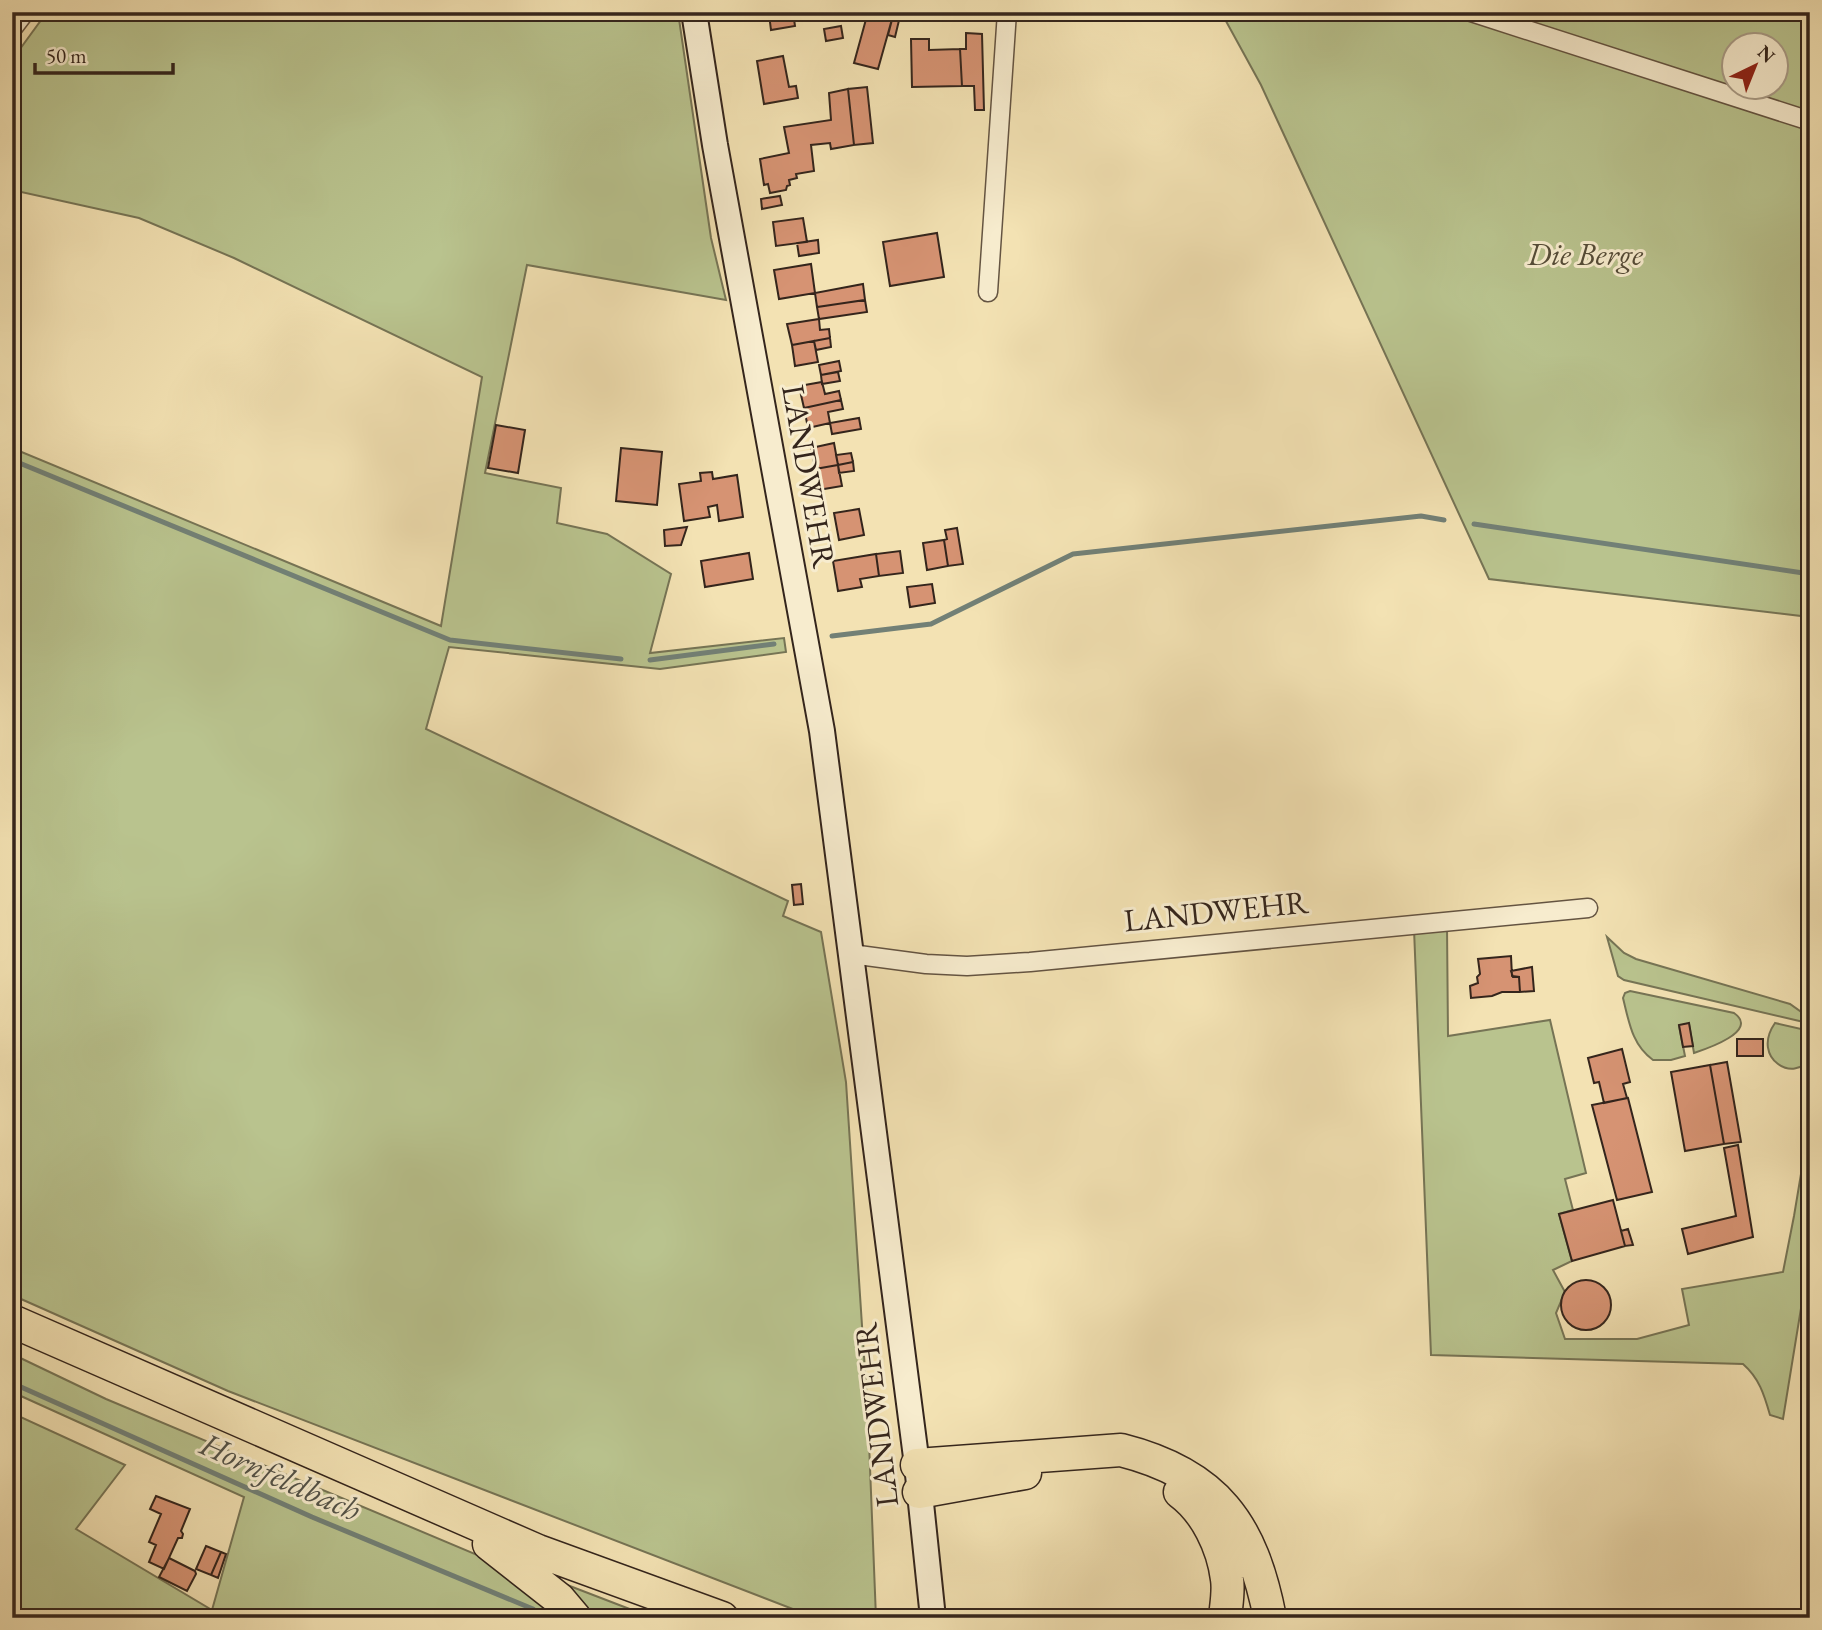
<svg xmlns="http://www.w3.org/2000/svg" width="1822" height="1630" viewBox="0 0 1822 1630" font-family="'EB Garamond',serif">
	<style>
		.green { fill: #b9c38e; stroke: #767455; stroke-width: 2; fill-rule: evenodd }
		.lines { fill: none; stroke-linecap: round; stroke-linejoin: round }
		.stream { stroke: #728076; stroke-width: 5 }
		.building { fill: #d69373; stroke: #34251c; stroke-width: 2 }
		.street-casing { stroke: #645442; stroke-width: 21 }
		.secondary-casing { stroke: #34251c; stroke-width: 28 }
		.highway-casing { stroke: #34251c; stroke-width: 35 }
		.street { stroke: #f7ecce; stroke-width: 18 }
		.secondary { stroke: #f7ecce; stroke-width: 24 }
		.highway { stroke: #f3e2b3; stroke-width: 32 }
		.labels { text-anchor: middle; stroke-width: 6; stroke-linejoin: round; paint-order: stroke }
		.park-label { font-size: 32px; font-style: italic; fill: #554c38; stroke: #f7ecce }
		.street-label { font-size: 32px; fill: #34251c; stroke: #f7ecce }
		.water-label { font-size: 33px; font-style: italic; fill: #535349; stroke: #f7ecce }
	</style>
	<rect width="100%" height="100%" fill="#f3e2b3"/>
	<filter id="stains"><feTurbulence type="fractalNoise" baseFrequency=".00286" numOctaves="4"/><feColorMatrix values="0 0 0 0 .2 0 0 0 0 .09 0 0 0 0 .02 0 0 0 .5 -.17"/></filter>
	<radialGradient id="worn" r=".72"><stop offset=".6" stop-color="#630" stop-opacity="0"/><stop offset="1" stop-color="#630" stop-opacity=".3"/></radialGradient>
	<path class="green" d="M47,12H678L711,238L726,300L527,265L485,473L561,488L557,523L607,534L671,574L650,653L784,638L786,652L660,669L449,647L426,729L788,901L783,916L821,932L846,1082L868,1417L876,1618H816L228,1391L12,1295V543C16,537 17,529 12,523V448L441,626L482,377L234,258L139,218L12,190V60Z
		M1221,12H1810V617L1489,579L1261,85ZM1734,46H1776V88H1734Z
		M1447,927L1448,1036L1550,1020L1586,1173L1565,1179L1573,1210L1559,1214L1572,1261L1553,1270L1565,1292L1556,1313L1565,1339H1637L1689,1325L1682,1289L1783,1272L1794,1216L1810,1120V1253L1783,1419L1770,1415C1764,1394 1759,1378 1743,1364L1431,1355L1414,929Z
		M1607,937L1624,953L1636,959L1790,1004L1804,1014L1808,1023L1624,980L1618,976Z
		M1630,991L1734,1013C1760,1031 1706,1049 1694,1053L1689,1024L1679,1026L1685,1056L1671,1060H1653C1632,1045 1629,1022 1623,998L1625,993Z
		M1775,1023L1810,1031C1810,1039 1812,1051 1809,1058C1796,1084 1750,1059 1775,1023Z
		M12,1354L106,1399L487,1559L563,1618H12V1413L125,1465L76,1529L212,1610L244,1497L12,1392Z
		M562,1583L653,1618H585Z"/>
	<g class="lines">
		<path class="stream" d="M12,460L450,640L621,659
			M1474,524L1810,574
			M832,636L931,624L1073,554L1421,516L1444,520
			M650,660L774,644
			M12,1383L312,1517L533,1609"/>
	</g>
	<path class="building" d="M781,12H793L795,26L771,30L769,14Z
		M868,12H894L878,69L854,63Z
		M894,12H901L895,37L888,35Z
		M841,26L843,38L826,41L824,29Z
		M966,33L982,34L984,110H975L974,86H962L960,49H966Z
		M911,39H929V50L960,49L962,86L912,87Z
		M783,56L789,87L796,86L798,98L764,104L757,61Z
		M867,87L873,143L854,145L848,89Z
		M848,89L854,145L831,149L830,143L811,145L814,171L796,174L797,178L789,180L790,185L787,186L786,190L770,193L768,184L764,185L760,159L789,153L784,127L831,120L829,93Z
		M780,196L782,205L762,209L761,199Z
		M803,218L807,242L776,246L773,222Z
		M937,233L944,277L890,286L883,242Z
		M818,240L819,253L799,256L797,243Z
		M811,264L815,293L779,299L774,270Z
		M863,284L865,300L817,307L815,293Z
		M865,300L867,312L819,319L817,307Z
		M819,319L820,330L829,329L830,338L792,345L787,324Z
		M830,338L831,347L816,350L814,341Z
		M814,341L818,362L795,366L792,345Z
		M839,361L841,371L821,375L819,365Z
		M838,372L840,381L822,384L821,375Z
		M822,382L825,394L839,391L841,400L804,408L799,386Z
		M841,400L843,409L828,412L830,423L808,428L804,408Z
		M859,418L861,429L832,434L830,423Z
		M496,425L525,430L518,473L488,468Z
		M834,443L838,465L815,469L811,448Z
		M621,448L662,452L657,505L616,501Z
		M851,453L853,462L838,465L836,455Z
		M853,462L854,471L839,473L838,465Z
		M838,465L842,486L818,490L815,469Z
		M712,472L713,479L737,475L743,517L719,521L717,505L708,507L710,517L684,521L679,484L701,481L700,473Z
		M859,509L864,535L839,540L834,513Z
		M687,527L681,545L665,546L664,530Z
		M957,528L963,564L948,566L944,540L947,539L945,530Z
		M944,540L948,566L927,570L923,543Z
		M900,551L903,573L879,576L876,554Z
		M749,553L753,579L705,587L701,561Z
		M876,554L879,576L860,579L862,587L838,591L833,561Z
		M932,584L935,603L910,607L907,587Z
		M801,884L803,904L794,905L792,885Z
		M1511,956L1512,976L1519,977L1520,992H1502L1492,996L1471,998L1470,986L1478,983L1477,977L1480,974L1478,959Z
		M1532,967L1534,991L1520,992L1519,977H1513L1511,971Z
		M1689,1023L1693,1046L1683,1047L1679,1025Z
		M1737,1039H1763V1056H1737Z
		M1622,1049L1630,1082L1623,1084L1627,1098L1604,1103L1599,1082L1594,1083L1588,1058Z
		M1727,1062L1741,1142L1724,1144L1710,1065Z
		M1710,1065L1724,1144L1685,1151L1671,1072Z
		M1628,1098L1652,1192L1617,1200L1592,1105Z
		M1738,1145L1753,1237L1688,1254L1682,1229L1736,1216L1724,1148Z
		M1613,1200L1625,1246L1572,1261L1559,1214Z
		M1628,1229L1633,1245L1625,1246L1621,1231Z
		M1561 1305a25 25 0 1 1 50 0a25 25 0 1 1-50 0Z
		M156,1496L190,1509L181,1531L183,1534L182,1538H178L164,1569L149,1562L156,1545L149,1542L161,1514L150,1509Z
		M206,1546L221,1552L211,1575L196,1569Z
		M221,1552L226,1554L218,1578L211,1575Z
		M169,1558L195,1571L196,1574L187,1591L159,1577Z"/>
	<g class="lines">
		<g class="street-casing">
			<path id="street" d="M1471,12L1810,121
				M12,29L25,12
				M988,292L1007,12
				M851,954L926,964L967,966L1030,962L1588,908"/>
		</g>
		<g class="secondary-casing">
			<path id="secondary" d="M694,12L715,145L822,731L917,1465L933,1618"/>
		</g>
		<g class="highway-casing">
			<path id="highway" d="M12,1321L538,1551L722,1618
				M917,1465L1121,1450C1216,1474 1252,1524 1270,1618
				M919,1492L1025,1473
				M1180,1492C1206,1511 1223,1547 1227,1579C1229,1591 1226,1606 1225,1618
				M489,1544L559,1599L575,1618"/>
		</g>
		<use href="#street" class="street"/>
		<use href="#secondary" class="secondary"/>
		<use href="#highway" class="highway"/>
	</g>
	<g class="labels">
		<g class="park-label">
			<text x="1585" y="265">Die Berge</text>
		</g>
		<g class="street-label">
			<text transform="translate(809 476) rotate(80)" y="11">LANDWEHR</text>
			<text transform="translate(1216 911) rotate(-6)" y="11">LANDWEHR</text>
			<text transform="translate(876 1415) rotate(-97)" y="11">LANDWEHR</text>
		</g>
		<g class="water-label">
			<text transform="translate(281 1476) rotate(24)" y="12">Hornfeldbach</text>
		</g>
	</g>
	<rect width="1822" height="1630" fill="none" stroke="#f3e2b3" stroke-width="42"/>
	<rect x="14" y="14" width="1794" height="1602" fill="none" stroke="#34251c" stroke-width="3.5"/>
	<rect x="21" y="21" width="1780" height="1588" fill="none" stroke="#34251c" stroke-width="2"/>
	<g transform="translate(1755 66) rotate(43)"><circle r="33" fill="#f7ecce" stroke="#a99c87" stroke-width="2"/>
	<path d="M0-5L12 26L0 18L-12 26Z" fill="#8f2418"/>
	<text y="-10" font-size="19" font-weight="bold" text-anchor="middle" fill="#34251c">N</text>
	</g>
	<path d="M35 63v10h138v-10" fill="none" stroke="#34251c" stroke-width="3.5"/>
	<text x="46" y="63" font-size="21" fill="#34251c" stroke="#f7ecce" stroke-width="5" paint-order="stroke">50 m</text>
	<rect width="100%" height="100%" filter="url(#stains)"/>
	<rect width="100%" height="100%" fill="url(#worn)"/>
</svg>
